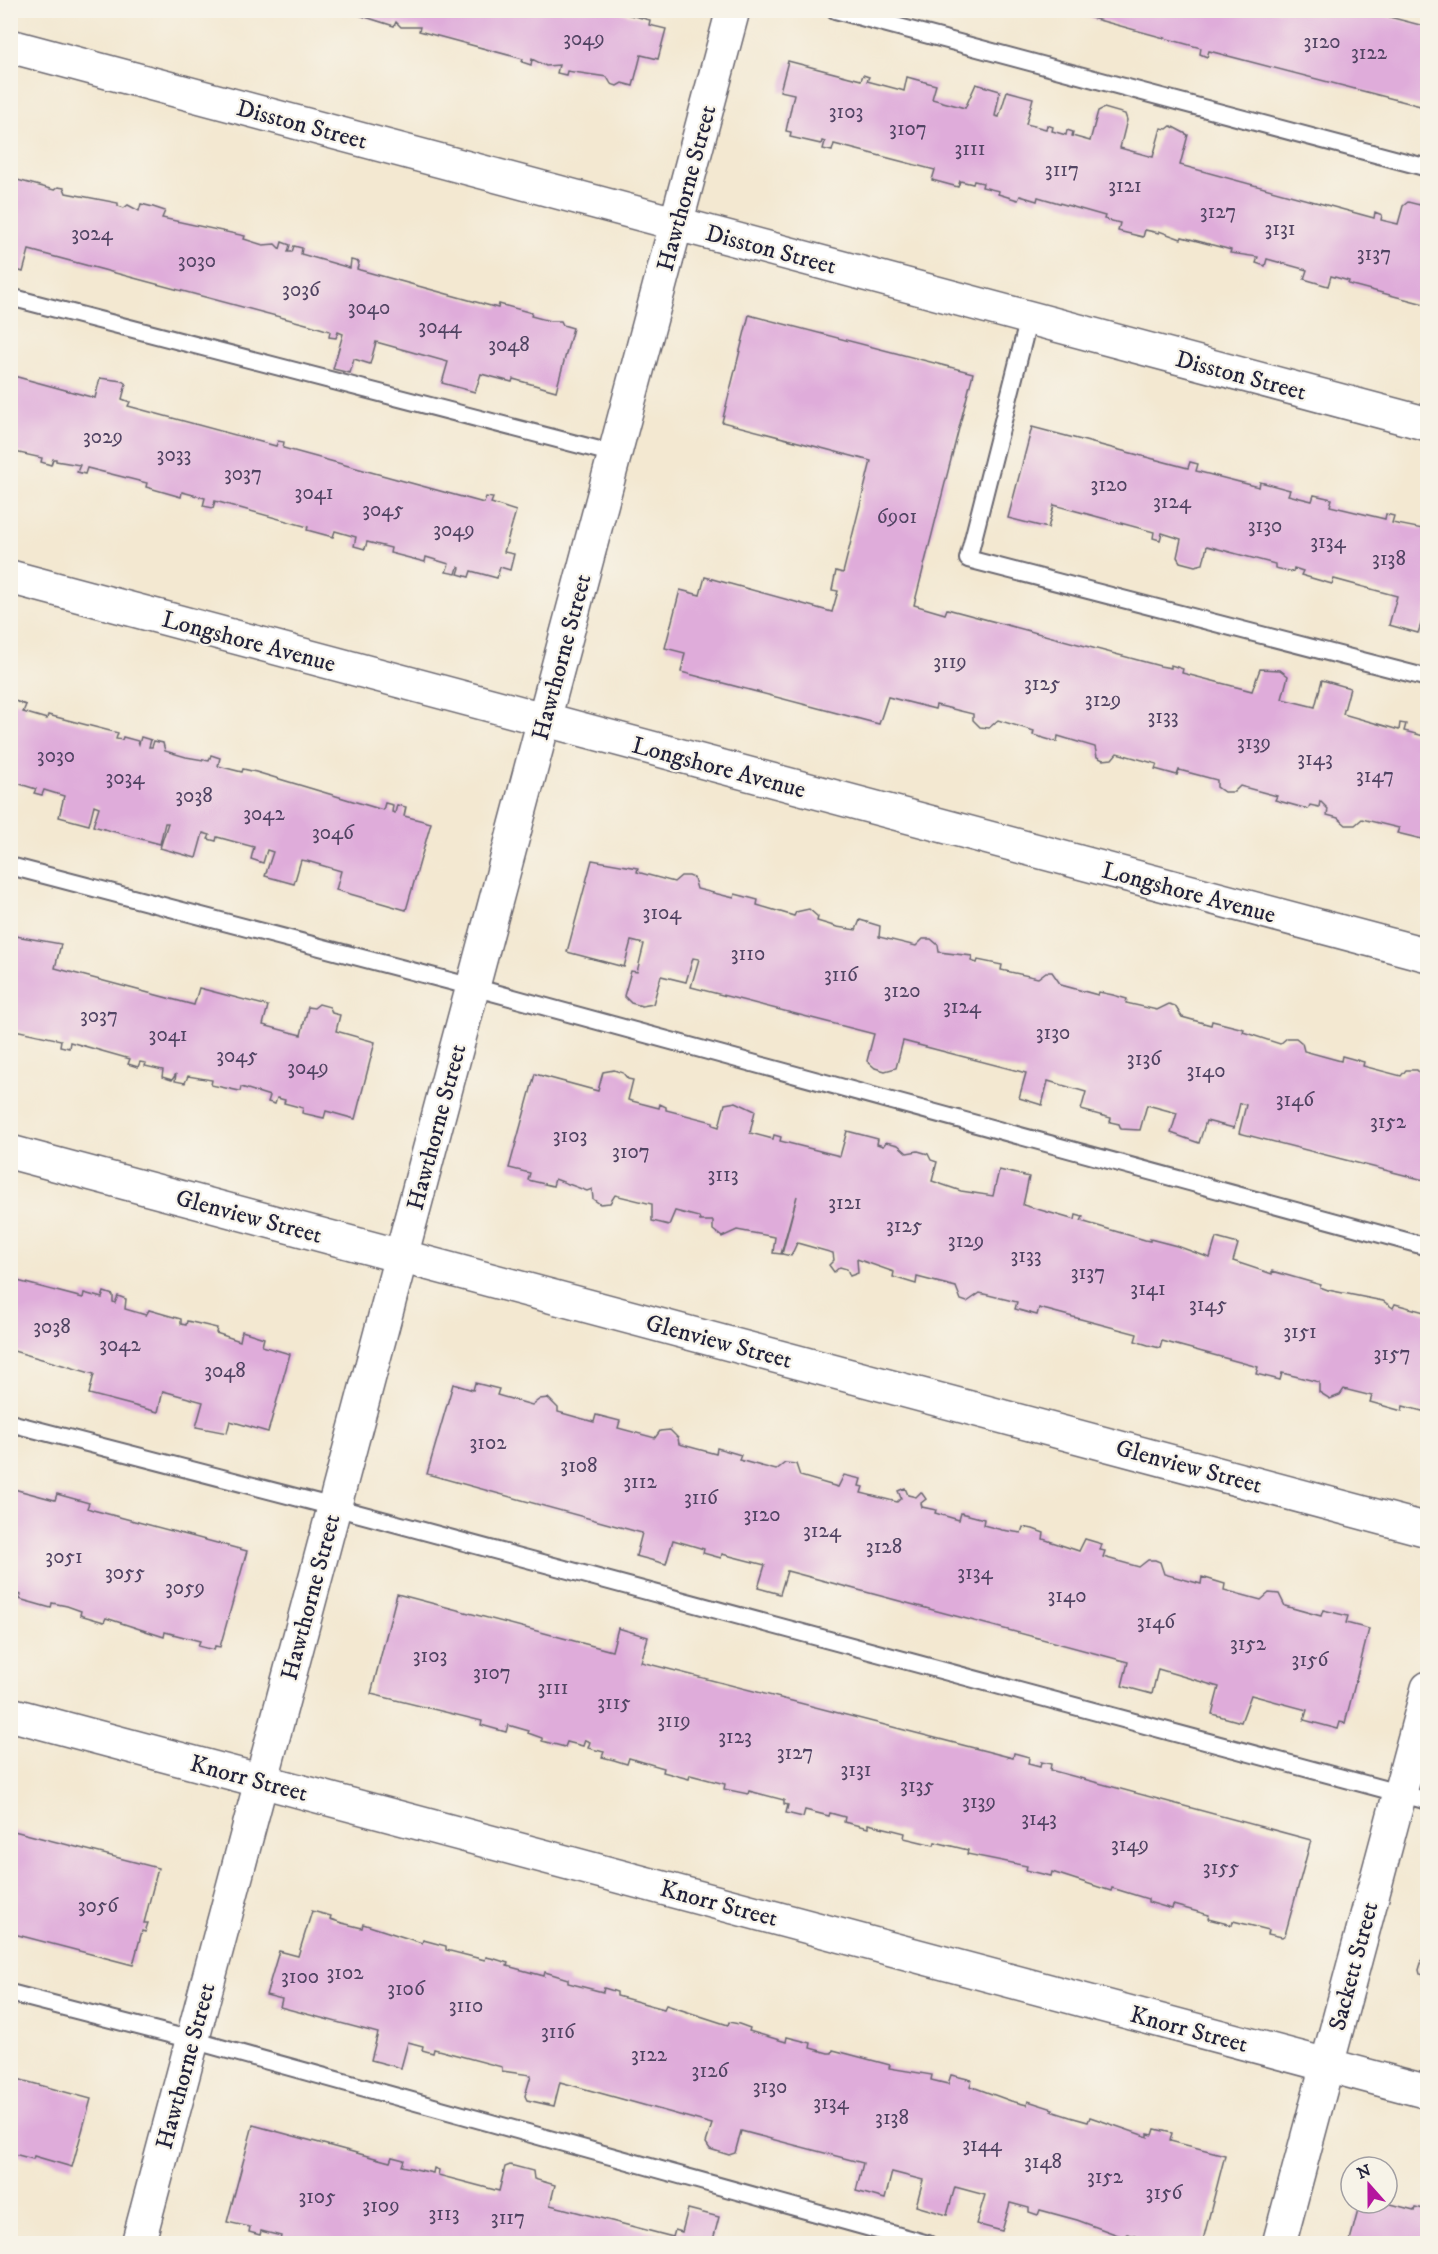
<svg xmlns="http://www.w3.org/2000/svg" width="1438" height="2254" viewBox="0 0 1438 2254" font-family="'IM FELL DW Pica',serif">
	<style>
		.building { fill: #dfacda }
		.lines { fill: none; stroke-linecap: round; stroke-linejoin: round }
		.lane-casing { stroke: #6b6770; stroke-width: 20 }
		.street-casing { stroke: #6b6770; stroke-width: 36 }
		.lane { stroke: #fff; stroke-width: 16 }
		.street { stroke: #fff; stroke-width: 33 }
		.labels { text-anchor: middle; stroke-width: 4.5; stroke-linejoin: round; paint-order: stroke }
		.number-label { font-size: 21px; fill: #514463 }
		.street-label { font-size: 24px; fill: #22223b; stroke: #f7f3e8 }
	</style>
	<rect width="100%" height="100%" fill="#f7f3e8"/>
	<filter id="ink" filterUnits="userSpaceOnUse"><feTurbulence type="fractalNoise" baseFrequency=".0167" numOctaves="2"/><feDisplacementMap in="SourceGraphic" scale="12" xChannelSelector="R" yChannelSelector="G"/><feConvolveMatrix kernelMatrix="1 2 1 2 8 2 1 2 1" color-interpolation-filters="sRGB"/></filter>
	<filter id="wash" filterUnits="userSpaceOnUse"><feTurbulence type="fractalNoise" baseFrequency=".008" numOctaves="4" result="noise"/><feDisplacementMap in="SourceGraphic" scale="24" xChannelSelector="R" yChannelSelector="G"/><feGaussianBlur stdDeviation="1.35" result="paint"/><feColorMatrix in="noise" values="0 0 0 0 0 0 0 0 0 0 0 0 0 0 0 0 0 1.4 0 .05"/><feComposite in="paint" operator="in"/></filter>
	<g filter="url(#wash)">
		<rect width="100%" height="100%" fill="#f3e8d1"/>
		<g id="blocks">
			<path class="building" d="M343,10H610L650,20L649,25L666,29L658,59L641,55L633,86L622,83L617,86L611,84L607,77L567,71L566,75L557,73L559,65L546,66L532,59L531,65L522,62L523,59L419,31L420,27H401L396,22L394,26Z
				M1062,10H1375L1374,13L1428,27V108L1209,51L1207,57L1200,54L1201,48Z
				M788,61L861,80L863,75L869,77L867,81L901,90L904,91L907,77L936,85L932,99L965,108L976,84L1000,91L995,116L999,117L1007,91L1033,98L1026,124L1046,129L1047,125L1053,127L1052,131L1066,135L1067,130L1073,132L1072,136L1090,141L1098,111L1104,108L1125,114L1127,120L1120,148L1153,157L1161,128L1167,129L1171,126L1188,135L1180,165L1374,218L1375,212L1382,215L1381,220L1398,224L1403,206L1408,202L1428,207V305L1348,284L1349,281L1331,276L1328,286L1304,279L1307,270L1267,259L1265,266L1256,263L1258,257L1230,253L1231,250L1224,248L1182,237L1181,239L1159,231V233L1145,230L1143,237L1118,231L1120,223L1104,219L1105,216L1038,197L1037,201L1020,196L1018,200L998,194L999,191L982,187L983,183L974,181L973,184L960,181L958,187L932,180L935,170L834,144L832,151L823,149L825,142L822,141L821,144L790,137L791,132L786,131L794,94L780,91Z
				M10,178L54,190L58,187L64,188L66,193L118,203V206L124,208L128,205L139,211L141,204L153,207L165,211L162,218L245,236L244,239L263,245L275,244L280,249L282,242L290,245L288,252H292L294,246L302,248L301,254L350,268L351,260L359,262L357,269L360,270L498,308L499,304L532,313L531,316L550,321H561L563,325L573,328L556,391L513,379L512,382L481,374L475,392L442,383L448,362L376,342L370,364L354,359L350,373L333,369L343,334L338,332L336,338L329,337L330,331L310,325L29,250L23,272L10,268Z
				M749,315L973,373L914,605L945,614L947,609L1160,666L1171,668V665L1183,669L1182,673L1252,691L1260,669L1280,670L1288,676L1282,699L1315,707L1322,680L1350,688L1343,714L1399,730L1400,723L1406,724L1404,731L1428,737V836L1423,834L1422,839L1397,833L1399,828L1362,819L1355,825H1346L1338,818L1327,815L1328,809L1320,801L1319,807L1310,805L1308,809L1275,800L1277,796L1240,786L1234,792H1224L1217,787V780L1179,770L1177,775L1155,769L1157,764L1117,753L1112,759L1103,760L1097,757L1095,747L1058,736L1057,742L1033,735L1034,731L998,720L989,728L980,727L973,720V714L936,705L935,709L888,697L879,724L681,672L685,653L665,648L680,590L700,595L705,577L832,612L838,591L832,590L836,571L843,573L871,461L722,422Z
				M10,375L95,398L100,378L122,381L126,384L122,399L130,402L128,406L276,446L278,441L284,442L283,448L484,503L486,497L493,498L491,503L516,511L504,552L514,554L510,570L500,567L497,578L471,571L469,577L458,574L460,568L458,567L456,574L446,572L449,564L426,557L425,562L390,553L391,548L367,542L365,549L354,546L356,537L335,531L333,537L307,530L308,527L215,501L213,508L203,506L205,498L182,492L181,497L146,487L147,483L87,468L85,474L77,472L80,465L56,461V459H53L51,465L41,462L42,458L10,451Z
				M1032,427L1188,468L1190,462L1198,464L1196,471L1259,487L1260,482L1290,490L1288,495L1312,501L1314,495L1332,499L1330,506L1385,519L1386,514L1394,516L1392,523L1428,530V604L1418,633L1389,625L1397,596L1334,579L1332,584L1301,575L1303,571L1294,568L1293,572L1275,568V564L1207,546L1203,564L1195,566L1180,562L1177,557L1181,539L1162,533L1160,540L1153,538L1154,532L1054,505L1048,528L1008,518Z
				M1427,611H1428V635L1421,633Z
				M15,701L26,705L23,712L47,719L48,715L118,733L116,739L122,740L123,737L138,741L139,744L141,737L151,740L149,747H152L154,741L163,743L165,751L186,757L209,761L211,755L220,758L218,766L242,772L243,769L256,772L383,810L385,803L393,805L392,812L395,813L397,805L406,807L404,816L431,823L406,910L336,890L341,871L307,861L301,860L294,884L265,876L273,852L267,850L263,863L251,859L254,847L217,837L216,841L208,839L210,835L203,833L196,858L160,848L168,823H165L160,844L93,826L99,807L94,805L89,825L59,817L64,796L44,790L42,795L34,793L36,789L10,781V710Z
				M592,860L638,868L637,872L674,882L681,876H689L694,878L697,889L734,898L735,894L758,900L757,905L794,916L796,912L809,909L818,917L817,921L837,927L856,930L860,920L880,926L879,937L916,946L923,939H931L938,945L939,952L972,956L971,961L977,963L978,960L1002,965L1001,970L1038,978L1046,972H1052L1061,985L1098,995L1099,992L1113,995L1127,999L1126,1003L1157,1010L1169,1004L1175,1006L1182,1017L1211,1025L1212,1021L1244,1029L1243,1032L1280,1044L1287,1038H1296L1302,1043L1304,1051L1341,1061L1342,1056L1364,1062L1363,1066L1401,1076L1406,1070H1417L1428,1083V1181L1239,1133L1246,1105L1240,1103L1234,1128L1206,1121L1199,1143L1171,1133L1177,1113L1147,1105L1140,1130L1121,1129L1119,1124L1110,1122L1111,1118L1081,1110L1086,1092L1048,1081L1042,1105L1019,1098L1026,1073L903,1041L896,1068L885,1071L875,1068L867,1061L874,1034L691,987L699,959L693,958L686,982L661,976L653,1004L642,1006L631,1003L624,996L631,971L637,972L644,944L631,941L624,967L567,952Z
				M10,935L61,944L55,968L194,1005L199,988L268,1006L263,1025L297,1034L301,1035L308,1007L314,1008L319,1004L330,1007L332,1013L340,1015L336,1031L375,1042L355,1119L326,1111L324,1118L302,1113L303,1108L284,1103L285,1100L277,1098L275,1104L268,1102L270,1096L241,1087L240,1091L211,1085L212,1080L188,1076L185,1083L175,1081L176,1074L172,1080L162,1077L163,1070L145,1066L146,1063L140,1062L138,1067L128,1064L130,1059L70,1042L69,1048L60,1046L61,1040L10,1029Z
				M614,1070L623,1073L628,1079L633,1080L628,1100L659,1108L660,1104L666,1107V1110L713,1122V1125L719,1127L725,1104L736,1102L755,1111L750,1133L773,1139L774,1135L781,1137L780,1141L840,1156L847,1131L878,1139L877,1144L883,1146L886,1142L898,1145L907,1153L918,1151L928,1154L931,1160L937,1162L932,1181L961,1191L993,1196L999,1170L1029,1177L1023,1205L1075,1220L1076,1215L1083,1217L1081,1221L1145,1240L1150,1241V1239L1177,1246L1210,1258L1216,1238L1238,1244L1233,1261L1272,1274V1271L1321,1285L1320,1287L1328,1290L1383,1301L1393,1308L1395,1304L1428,1313L1426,1412L1403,1406L1402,1411L1370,1402L1372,1396L1344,1389L1340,1395L1330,1399L1319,1392V1382L1282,1373L1280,1380L1256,1374L1258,1367L1162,1341L1160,1348L1148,1345L1135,1341L1137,1334L1039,1308L1037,1315L1015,1309L1017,1302L980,1293L967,1302L961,1300L956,1287L917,1277L916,1284L893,1277L894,1272L857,1259L858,1273L850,1276L847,1269L840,1267L834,1272L829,1265L834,1260L833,1253L797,1243L791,1256L782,1254L797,1196L781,1254L773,1253L775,1237L737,1230L722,1237L713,1230V1221H700L699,1217L675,1211L669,1225L661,1223L652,1221V1204L615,1195L610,1203L600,1204L593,1199L592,1189L587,1191L555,1179L553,1186L528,1180L530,1173L509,1168L535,1074L598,1091L603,1072Z
				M10,1279L83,1298L84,1293L102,1298L104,1292L113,1295V1302L115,1303L118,1296L126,1299L125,1309L146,1315L149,1310L181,1319V1324L186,1325L187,1321L217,1328L216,1333L240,1341L242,1331L264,1338L262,1346L290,1354L268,1432L230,1421L227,1433L196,1427L203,1402L163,1391L158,1412L89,1394L94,1374L10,1350Z
				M475,1383L499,1389L497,1395L532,1405L540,1399L548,1398L558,1408V1412L594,1422L596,1415L620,1421L618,1428L655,1438L660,1431L670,1430L678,1438L679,1444L716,1454L717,1448L741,1455L739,1460L776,1470L785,1463L796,1464L800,1476L838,1487L844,1475L861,1479L859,1486L863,1487L861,1493L897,1502L901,1498L898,1491L905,1488L908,1495L916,1497L921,1492L926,1499L921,1503L922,1507L936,1510L935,1513L959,1520L961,1513L984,1519L983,1525L1002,1530L1021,1533L1023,1527L1033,1529L1044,1533L1043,1539L1079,1551L1085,1539L1102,1544L1100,1550L1105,1551L1103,1557L1139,1567L1148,1560H1155L1160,1562L1164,1574L1201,1584L1202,1577L1215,1581L1225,1584L1224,1590L1261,1600L1269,1593L1279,1594L1285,1606L1321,1616L1323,1610L1348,1616L1346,1623L1369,1629L1345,1723L1340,1722L1338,1729L1304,1720L1307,1710L1251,1695L1241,1722L1212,1714L1219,1687L1158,1669L1152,1694L1122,1686L1128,1662L787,1571L780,1594L758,1588L765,1565L722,1554L721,1558L703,1553L704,1549L673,1540L666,1564L636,1556L642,1533L427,1474L453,1384L473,1390Z
				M10,1488L55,1500L57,1494L64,1496L89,1503L87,1508L93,1510L247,1551L220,1647L215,1646L214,1650L198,1646L200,1641L165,1632L164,1637L106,1618L104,1622L80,1615L81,1611L67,1606L52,1603L51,1608L19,1599L21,1595L10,1592Z
				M397,1594L612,1651L618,1628L648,1637L641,1662L1013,1758L1014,1753L1029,1757L1028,1764L1040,1767L1041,1762L1051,1764L1050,1770L1311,1840L1285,1935L1282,1937L1268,1934L1269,1930L1233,1921L1232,1925L1208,1919L1209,1915L1173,1905L1172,1909L1148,1902V1899L1112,1888L1111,1891L1052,1872L1051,1876L1026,1870L1027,1866L967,1854L968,1850L935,1842L934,1845L904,1838L905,1833L889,1829L868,1824V1828L844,1822L845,1817L830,1813L829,1816L805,1810L803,1817L786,1813L788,1805L784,1804V1800L749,1791L748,1794L724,1789L725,1784L690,1775L689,1779L663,1772L664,1768L629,1758L627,1764L614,1760L602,1757L604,1752L588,1748L590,1742L585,1740L583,1746L567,1742L565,1747L542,1741V1738L528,1733L529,1731L508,1725L506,1732L481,1725L482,1721L371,1694Z
				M10,1830L158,1868L144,1923H148L145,1932L142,1931L133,1965L10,1933Z
				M312,1911L331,1916L330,1919L342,1923L362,1928L363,1924L422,1943L423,1940L446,1946V1950L485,1960L486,1957L495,1959L508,1963L507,1966L544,1976L545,1972L568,1979V1983L603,1992L604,1988L617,1992V1996L664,2009L666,2005L728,2025L729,2022L739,2024L750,2028L749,2031L786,2042L787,2037L811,2043L810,2048L828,2053H832L833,2050L890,2065L889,2068L932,2075L931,2080L948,2084L951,2075L972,2080L970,2086L1011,2101L1027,2105L1028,2101L1053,2109L1051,2111L1070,2117L1088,2122L1090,2117L1148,2137V2134L1153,2135L1155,2129L1172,2133L1170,2141L1225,2155L1202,2244H1163L1142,2238L1139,2244L1134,2242L1135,2236L1127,2234L1126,2238L1077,2220L1040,2210L1038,2215L1029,2212V2208L1010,2203L1002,2231L976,2224L985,2195L955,2187L947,2215L916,2206L923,2180L892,2172L885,2199L856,2191L863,2163L741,2131L735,2153L729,2155L710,2149L706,2143L712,2124L560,2082L554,2106L527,2100L525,2096L531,2075L502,2071V2067L438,2050L434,2049L433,2053L422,2050L423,2046L408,2042L401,2068L371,2060L378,2033L280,2007L282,1999L266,1995L279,1951L298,1956Z
				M1428,1940V1976L1420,1974L1419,1970Z
				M10,2077L91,2099L72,2167L34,2156L33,2159L10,2153Z
				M253,2125L390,2162L392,2157L404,2160L402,2166L433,2173L434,2168L439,2170L438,2175L499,2191L505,2167L510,2165L533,2171L534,2179L555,2185L550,2205L673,2237L675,2230L682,2232L688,2209L719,2217L712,2244H292L280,2240L281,2236L261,2231L260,2235L249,2232L250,2227L227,2222Z
				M1360,2203H1387L1414,2210L1415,2207L1428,2210V2244H1349Z"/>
		</g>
	</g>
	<g filter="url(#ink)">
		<use href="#blocks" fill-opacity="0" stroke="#6b6770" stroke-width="1.5"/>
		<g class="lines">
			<g class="lane-casing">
				<path id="lane" d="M835,10L1428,168
					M10,297L615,454
					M1029,318L968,559L1428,678
					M10,866L473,987L1428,1247
					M10,1423L334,1507L1428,1801
					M10,1993L192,2040L928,2244"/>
			</g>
			<g class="street-casing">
				<path id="street" d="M10,46L1428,424
					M10,577L1428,955
					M10,1152L1428,1530
					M10,1714L1428,2092
					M138,2244L733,10
					M1279,2244L1428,1688"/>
			</g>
			<use href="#lane" class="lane"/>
			<use href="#street" class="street"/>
		</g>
	</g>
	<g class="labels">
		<g class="number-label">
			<text x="584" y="45">3049</text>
			<text x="1322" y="48">3120</text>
			<text x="1369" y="59">3122</text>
			<text x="846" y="118">3103</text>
			<text x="908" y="135">3107</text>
			<text x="970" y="155">3111</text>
			<text x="1062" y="176">3117</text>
			<text x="1125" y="192">3121</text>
			<text x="1218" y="218">3127</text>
			<text x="1280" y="235">3131</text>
			<text x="92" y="240">3024</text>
			<text x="1374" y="260">3137</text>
			<text x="197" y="267">3030</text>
			<text x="301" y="296">3036</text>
			<text x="369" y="314">3040</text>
			<text x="440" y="333">3044</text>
			<text x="509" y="351">3048</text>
			<text x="103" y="443">3029</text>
			<text x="174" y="461">3033</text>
			<text x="243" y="480">3037</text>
			<text x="1109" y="491">3120</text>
			<text x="314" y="499">3041</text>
			<text x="1172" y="508">3124</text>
			<text x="383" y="516">3045</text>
			<text x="897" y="523">6901</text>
			<text x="1265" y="532">3130</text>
			<text x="454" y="536">3049</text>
			<text x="1328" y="548">3134</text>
			<text x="1389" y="565">3138</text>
			<text x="950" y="668">3119</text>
			<text x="1042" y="690">3125</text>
			<text x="1103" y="706">3129</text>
			<text x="1163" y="723">3133</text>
			<text x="1254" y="749">3139</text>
			<text x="56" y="762">3030</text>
			<text x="1315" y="765">3143</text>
			<text x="1375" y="782">3147</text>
			<text x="125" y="784">3034</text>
			<text x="194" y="802">3038</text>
			<text x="264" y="820">3042</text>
			<text x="333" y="839">3046</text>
			<text x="662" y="919">3104</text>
			<text x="748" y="960">3110</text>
			<text x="841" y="981">3116</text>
			<text x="902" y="997">3120</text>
			<text x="962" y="1013">3124</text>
			<text x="99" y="1022">3037</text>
			<text x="1053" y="1039">3130</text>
			<text x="168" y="1041">3041</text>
			<text x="237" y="1062">3045</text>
			<text x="1144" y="1065">3136</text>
			<text x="308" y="1074">3049</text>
			<text x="1206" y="1077">3140</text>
			<text x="1295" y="1106">3146</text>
			<text x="1388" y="1128">3152</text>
			<text x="570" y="1142">3103</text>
			<text x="631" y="1158">3107</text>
			<text x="723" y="1181">3113</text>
			<text x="845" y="1209">3121</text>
			<text x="904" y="1232">3125</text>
			<text x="966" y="1247">3129</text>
			<text x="1026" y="1262">3133</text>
			<text x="1088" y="1279">3137</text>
			<text x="1148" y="1295">3141</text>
			<text x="1208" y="1311">3145</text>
			<text x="52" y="1333">3038</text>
			<text x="1300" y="1338">3151</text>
			<text x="120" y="1351">3042</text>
			<text x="1392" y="1360">3157</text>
			<text x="225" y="1377">3048</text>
			<text x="488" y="1449">3102</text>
			<text x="579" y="1472">3108</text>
			<text x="640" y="1488">3112</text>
			<text x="701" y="1504">3116</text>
			<text x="762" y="1521">3120</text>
			<text x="822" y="1537">3124</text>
			<text x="884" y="1553">3128</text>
			<text x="64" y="1563">3051</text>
			<text x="125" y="1579">3055</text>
			<text x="975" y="1579">3134</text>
			<text x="185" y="1594">3059</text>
			<text x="1067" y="1602">3140</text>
			<text x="1156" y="1628">3146</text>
			<text x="1248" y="1650">3152</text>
			<text x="430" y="1662">3103</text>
			<text x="1310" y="1666">3156</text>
			<text x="492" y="1679">3107</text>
			<text x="553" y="1694">3111</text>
			<text x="614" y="1709">3115</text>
			<text x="674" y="1727">3119</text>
			<text x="735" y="1743">3123</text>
			<text x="795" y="1759">3127</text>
			<text x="856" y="1776">3131</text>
			<text x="917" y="1792">3135</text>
			<text x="979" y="1808">3139</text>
			<text x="1039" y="1825">3143</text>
			<text x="1130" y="1851">3149</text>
			<text x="1221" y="1874">3155</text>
			<text x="98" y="1912">3056</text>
			<text x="345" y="1979">3102</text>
			<text x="300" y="1983">3100</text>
			<text x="406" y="1995">3106</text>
			<text x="466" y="2012">3110</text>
			<text x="558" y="2038">3116</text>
			<text x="649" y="2061">3122</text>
			<text x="710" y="2077">3126</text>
			<text x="770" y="2093">3130</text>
			<text x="831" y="2109">3134</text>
			<text x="892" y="2124">3138</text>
			<text x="982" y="2151">3144</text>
			<text x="1043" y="2168">3148</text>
			<text x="1105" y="2183">3152</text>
			<text x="1164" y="2199">3156</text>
			<text x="317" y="2203">3105</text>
			<text x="381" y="2212">3109</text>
			<text x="444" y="2220">3113</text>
			<text x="508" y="2224">3117</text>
		</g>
		<g class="street-label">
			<text transform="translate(302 124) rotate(15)" y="8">Disston Street</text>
			<text transform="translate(686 188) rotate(-75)" y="8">Hawthorne Street</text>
			<text transform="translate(771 249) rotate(15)" y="8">Disston Street</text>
			<text transform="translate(1241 375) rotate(15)" y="8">Disston Street</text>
			<text transform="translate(249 641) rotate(15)" y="8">Longshore Avenue</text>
			<text transform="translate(561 657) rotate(-75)" y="8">Hawthorne Street</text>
			<text transform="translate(719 767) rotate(15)" y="8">Longshore Avenue</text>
			<text transform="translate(1189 892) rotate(15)" y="8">Longshore Avenue</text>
			<text transform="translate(436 1127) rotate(-75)" y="8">Hawthorne Street</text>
			<text transform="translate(249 1216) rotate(15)" y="8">Glenview Street</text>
			<text transform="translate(719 1341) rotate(15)" y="8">Glenview Street</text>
			<text transform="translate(1189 1466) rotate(15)" y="8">Glenview Street</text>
			<text transform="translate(310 1597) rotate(-75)" y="8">Hawthorne Street</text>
			<text transform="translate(249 1778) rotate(15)" y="8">Knorr Street</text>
			<text transform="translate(719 1903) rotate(15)" y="8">Knorr Street</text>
			<text transform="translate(1353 1966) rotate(-75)" y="8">Sackett Street</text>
			<text transform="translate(1189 2029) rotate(15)" y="8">Knorr Street</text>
			<text transform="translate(185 2066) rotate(-75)" y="8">Hawthorne Street</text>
		</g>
	</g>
	<rect width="1438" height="2254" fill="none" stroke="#f7f3e8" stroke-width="36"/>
	<g transform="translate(1369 2185) rotate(339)"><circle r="28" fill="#f7f3e8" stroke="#a29fa3" stroke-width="1.5"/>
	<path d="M0-4.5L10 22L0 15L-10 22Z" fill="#b5179e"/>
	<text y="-9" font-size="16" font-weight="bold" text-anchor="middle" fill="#22223b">N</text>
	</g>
</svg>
